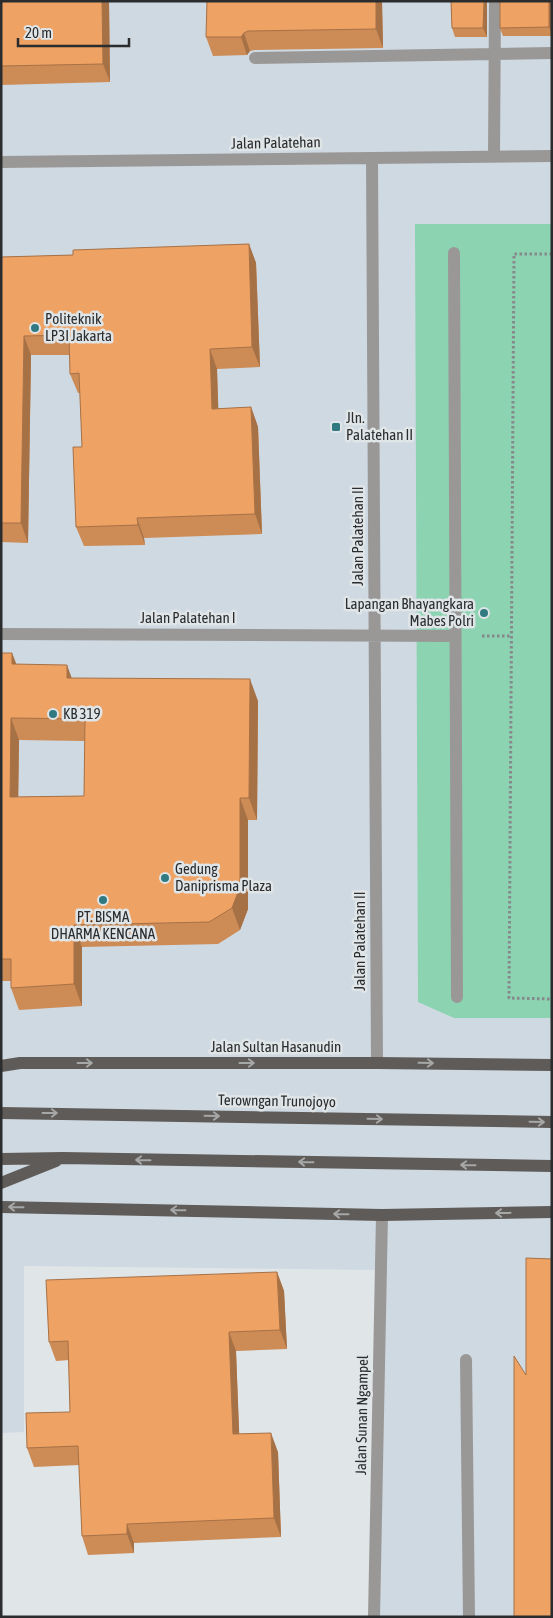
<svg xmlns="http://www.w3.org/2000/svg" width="553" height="1618" viewBox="0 0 553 1618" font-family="'Asap Condensed',sans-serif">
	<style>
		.built { fill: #cfd9e2 }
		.green { fill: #8cd3b2 }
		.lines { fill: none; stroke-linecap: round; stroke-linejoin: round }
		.path { stroke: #85898b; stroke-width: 3; stroke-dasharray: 2.5 2.5; stroke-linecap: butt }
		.minor { stroke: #9a9897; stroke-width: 12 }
		.major { stroke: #5e5b58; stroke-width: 12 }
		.wall { fill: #cd8b56; fill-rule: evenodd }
		.shaded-wall { fill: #a77146 }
		.building { fill: #eea264; stroke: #a77146; fill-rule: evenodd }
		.oneway { stroke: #a6a7a7 }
		.poi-dot { fill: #327a82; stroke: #e0e5e8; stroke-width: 2 }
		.labels { text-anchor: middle; stroke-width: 5; stroke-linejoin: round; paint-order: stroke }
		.street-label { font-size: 15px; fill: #2a2c2d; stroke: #e0e5e8 }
		.poi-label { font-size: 15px; fill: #2a2c2d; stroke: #e0e5e8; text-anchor: start }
	</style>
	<rect width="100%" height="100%" fill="#e0e5e8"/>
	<path class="built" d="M1,1H552V1617H371L379,1270L24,1266V1432L1,1433Z"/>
	<path class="green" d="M415,224H552V1018H454L418,1002Z"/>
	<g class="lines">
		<path class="path" d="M552,254H514L509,998L552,999
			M482,636H512"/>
		<path class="minor" d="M255,58L552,53
			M494,156L495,1
			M372,158L377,1063
			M1,162L552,156
			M454,253L457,997
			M1,634L455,636
			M466,1360L469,1617
			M374,1617L382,1215"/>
		<path class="major" d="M1,1066L20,1063H377L552,1065
			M1,1113L552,1122
			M1,1159L63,1158L552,1166
			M1,1183L56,1161
			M1,1207L382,1215L552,1212"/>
	</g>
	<path class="wall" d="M1,1H109L110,82L1,85Z
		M382,1L383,48L255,50L250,51L247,55L213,56L206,37Z
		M451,1H487V37H455L452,28Z
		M552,1V36H503L500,28Z
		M249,244L256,263L260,367L217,369L218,409L251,407L258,427L262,534L144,538L145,545L84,546L76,527L82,447L80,393H78L70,374V355H31L28,543L1,542V257L73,255Z
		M1,653H12L16,664L72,678L258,701L257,820H248V909L240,930L218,944L82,947V1006L19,1010L11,988V981H1ZM19,740L85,741L84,796L18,797Z
		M277,1272L284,1291L287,1349L236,1351L239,1434L278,1452L281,1537L134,1543V1553L88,1555L82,1536L79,1465L34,1467L27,1448L70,1412L69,1360L56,1361L49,1342Z"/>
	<path class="shaded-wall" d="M102,1H109L110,82L103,64Z
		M376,1H382L383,48L376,29Z
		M484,1H487V37L483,28Z
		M549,1H552V34L549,27Z
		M244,33L250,51L247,55L241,37Z
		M249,244L256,263L260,367L252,347Z
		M24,336L31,355L28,543L21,523Z
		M210,349L217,369L219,429L212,409Z
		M251,407L258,427L262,534L255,514Z
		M137,518L144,538L145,545L138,525Z
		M12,653L21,676L12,664Z
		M67,665L75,687L67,678Z
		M250,679L258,701L257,820L249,798Z
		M11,718L19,740L18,820L10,797Z
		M240,798L248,820V909L240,930L232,908Z
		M74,925L82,947V1006L74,984Z
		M277,1272L284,1291L287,1349L280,1330Z
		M229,1332L236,1351L240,1453L233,1434Z
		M271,1433L278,1452L281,1537L274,1518Z
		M127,1524L134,1543V1553L127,1534Z"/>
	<path class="building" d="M1,1H102L103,64L1,66Z
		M207,1H376V29L248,31L244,33L241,37H206Z
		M451,1H484L483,28H452Z
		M500,1H549V27L500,28Z
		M249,244L252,347L210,349L212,409L251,407L255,514L137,518L138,525L76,527L73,447H82L79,373L70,374L69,335L24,336L21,523H1V257L73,255V250Z
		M1,653H12V664L67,665V678L250,679L249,798H240V887L232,908L209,922L74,925V984L11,988V959H1ZM11,718L85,719L84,796L10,797Z
		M526,1258L552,1259V1617H514V1356L526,1375Z
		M277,1272L280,1330L229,1332L233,1434L271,1433L274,1518L127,1524V1534L82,1536L78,1446L27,1448L26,1413L70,1412L68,1341L49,1342L46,1280Z"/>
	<defs><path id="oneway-shaft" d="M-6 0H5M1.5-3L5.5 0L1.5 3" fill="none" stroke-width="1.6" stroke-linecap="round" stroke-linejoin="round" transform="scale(1.25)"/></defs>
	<g class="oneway">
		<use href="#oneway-shaft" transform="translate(85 1063)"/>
		<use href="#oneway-shaft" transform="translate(247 1063)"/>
		<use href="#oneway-shaft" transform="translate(426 1063) rotate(1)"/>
		<use href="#oneway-shaft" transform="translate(50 1113)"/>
		<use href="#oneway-shaft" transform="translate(212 1116) rotate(1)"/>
		<use href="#oneway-shaft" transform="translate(375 1119) rotate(1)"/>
		<use href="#oneway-shaft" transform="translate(537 1122) rotate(1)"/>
		<use href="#oneway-shaft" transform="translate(143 1160) rotate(-179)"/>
		<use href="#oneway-shaft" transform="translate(306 1162) rotate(-179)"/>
		<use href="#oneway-shaft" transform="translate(468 1165) rotate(-179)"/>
		<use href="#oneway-shaft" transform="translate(16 1207) rotate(-179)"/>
		<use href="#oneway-shaft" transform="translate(178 1210) rotate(-179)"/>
		<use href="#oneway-shaft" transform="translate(503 1213) rotate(179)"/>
		<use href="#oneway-shaft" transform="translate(341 1214) rotate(-179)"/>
	</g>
	<g class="poi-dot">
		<circle cx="35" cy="328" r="5"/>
		<rect x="331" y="422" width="10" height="10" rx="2.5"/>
		<circle cx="484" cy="613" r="5"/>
		<circle cx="53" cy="714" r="5"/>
		<circle cx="165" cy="878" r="5"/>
		<circle cx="103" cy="900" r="5"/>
	</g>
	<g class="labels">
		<g class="street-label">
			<text transform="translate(276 143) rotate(-1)" y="5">Jalan Palatehan</text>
			<text transform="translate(358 536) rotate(-90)" y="5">Jalan Palatehan II</text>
			<text x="188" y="623">Jalan Palatehan I</text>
			<text transform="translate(360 941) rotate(-90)" y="5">Jalan Palatehan II</text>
			<text x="276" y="1052">Jalan Sultan Hasanudin</text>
			<text transform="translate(277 1101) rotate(1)" y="5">Terowngan Trunojoyo</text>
			<text transform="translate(362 1415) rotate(-89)" y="5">Jalan Sunan Ngampel</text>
		</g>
		<g class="poi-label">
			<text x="45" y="324">Politeknik<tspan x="45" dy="17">LP3I Jakarta</tspan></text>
			<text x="346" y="423">Jln.<tspan x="346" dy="17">Palatehan II</tspan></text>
			<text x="474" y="609" text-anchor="end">Lapangan Bhayangkara<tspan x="474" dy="17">Mabes Polri</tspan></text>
			<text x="63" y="719">KB 319</text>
			<text x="175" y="874">Gedung<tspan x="175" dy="17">Daniprisma Plaza</tspan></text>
			<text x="103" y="922" text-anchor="middle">PT. BISMA<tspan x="103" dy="17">DHARMA KENCANA</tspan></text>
		</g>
	</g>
	<rect width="553" height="1618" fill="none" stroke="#2a2c2d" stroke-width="5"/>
	<path d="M18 38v8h111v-8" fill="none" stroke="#2a2c2d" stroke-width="2.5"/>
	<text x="25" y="38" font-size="15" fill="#2a2c2d" stroke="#e0e5e8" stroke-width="4" paint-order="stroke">20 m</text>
</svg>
